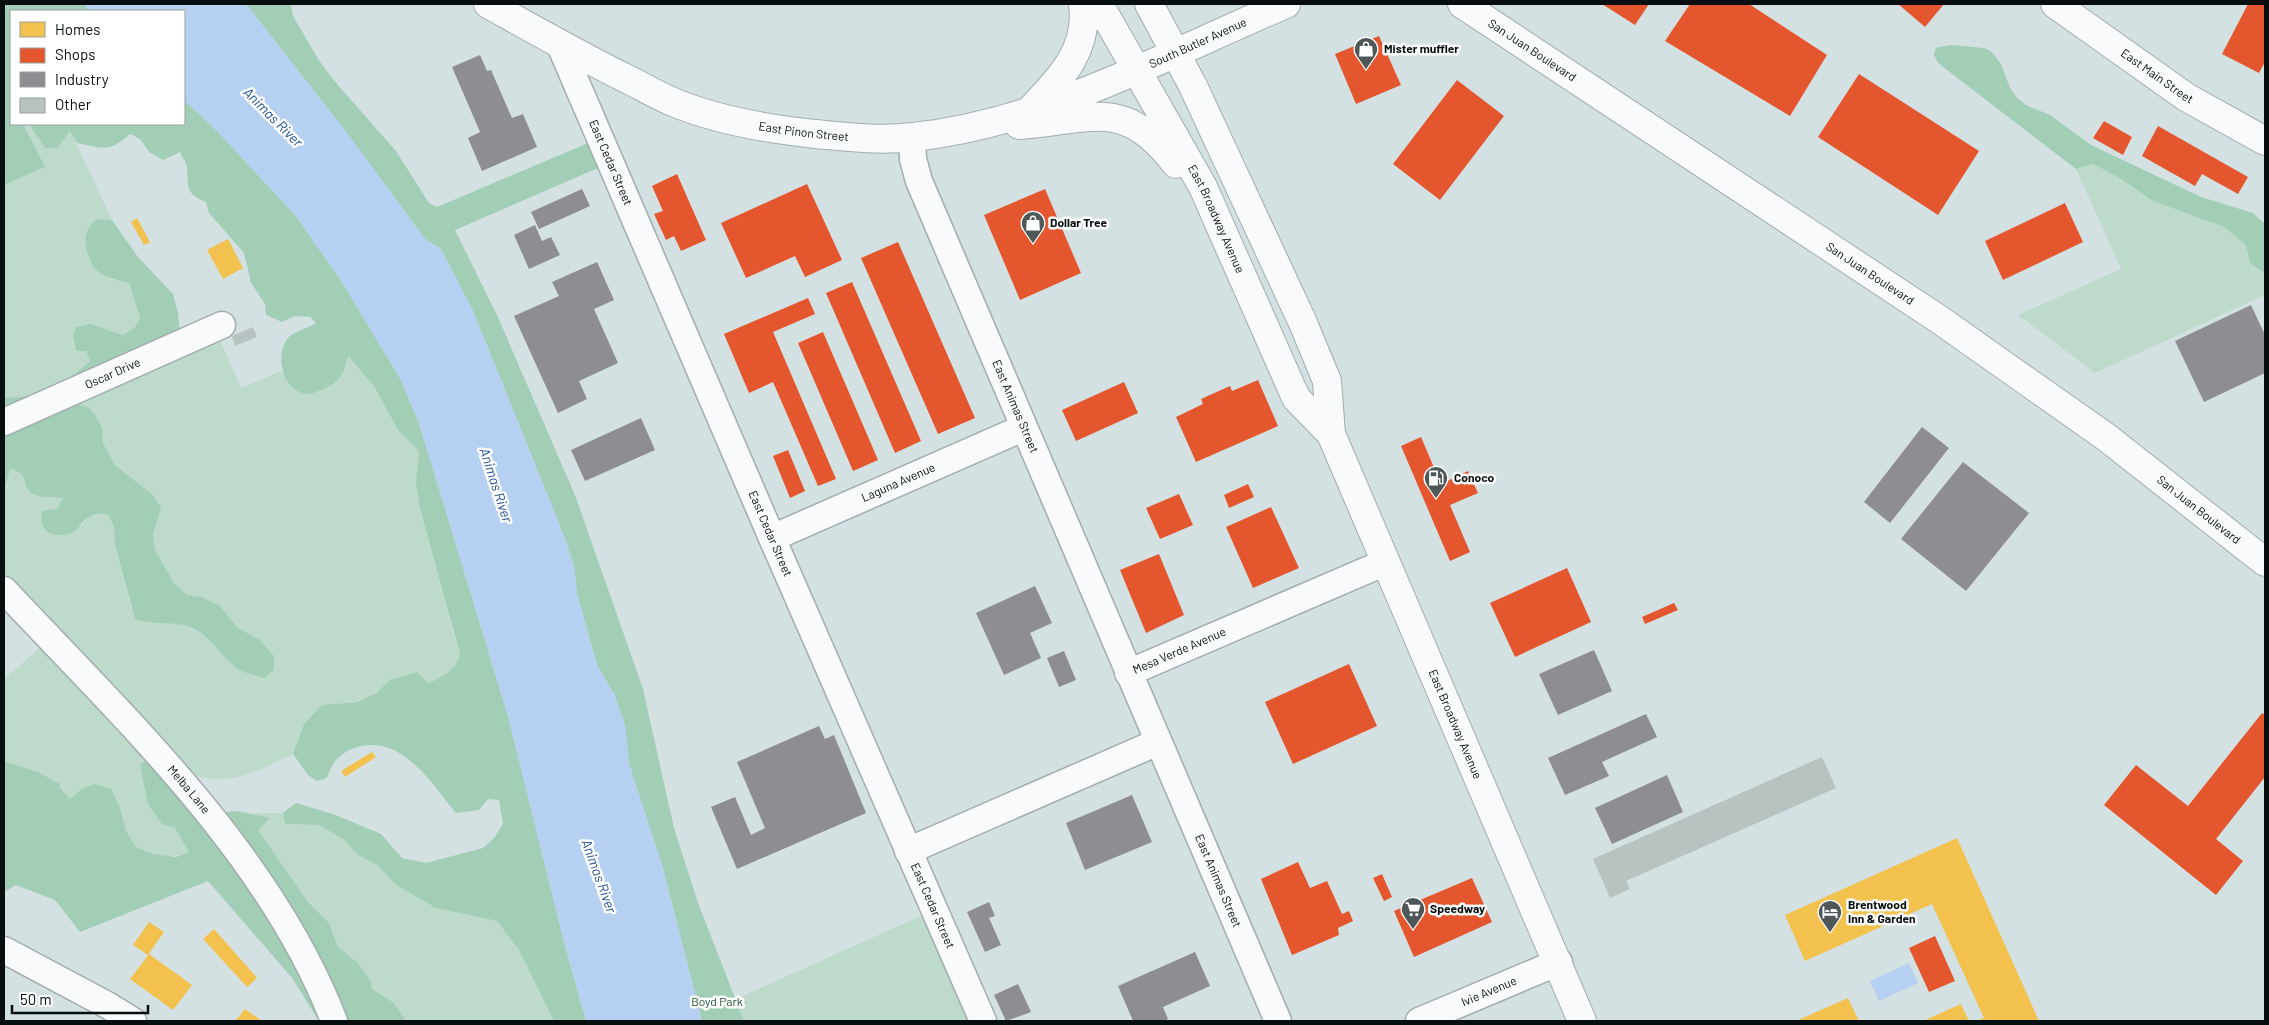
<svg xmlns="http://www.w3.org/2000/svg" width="2269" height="1025" viewBox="0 0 2269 1025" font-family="Barlow,sans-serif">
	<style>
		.green { fill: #bedacb }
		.forest { fill: #a2ceb6 }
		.water { fill: #b6d0f2 }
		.homes { fill: #f2c14e }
		.shops { fill: #e4572e }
		.industry { fill: #8d8d92 }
		.building { fill: #b7c2c1 }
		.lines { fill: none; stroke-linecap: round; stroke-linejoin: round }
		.minor-casing { stroke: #a1acad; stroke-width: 29 }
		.major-casing { stroke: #a1acad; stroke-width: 30 }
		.minor { stroke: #f9fafb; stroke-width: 26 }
		.major { stroke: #f9fafb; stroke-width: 28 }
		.labels { text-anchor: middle; stroke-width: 5; stroke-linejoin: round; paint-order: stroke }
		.street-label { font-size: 12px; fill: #060e0f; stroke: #fff }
		.poi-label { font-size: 12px; font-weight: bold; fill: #060e0f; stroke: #fff; text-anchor: start }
		.park-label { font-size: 12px; fill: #1b4e30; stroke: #fff }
		.water-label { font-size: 14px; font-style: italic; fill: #245298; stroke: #fff }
	</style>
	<rect width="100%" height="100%" fill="#d4e1e3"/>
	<path class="green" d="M23,124H29L45,148L70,130L112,220L98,219L107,275L114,280L129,283L140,318L135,327L123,335L102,328L86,351L90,361C66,382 38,401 4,397V185L44,167Z
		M2093,164L2118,177L2153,201L2224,227L2246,245L2250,263L2265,273V295L2095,373L2018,315L2121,269L2076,169Z
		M220,340L241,388L281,371L297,391L347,355L374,386L398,430L419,451L418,465L452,629L460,654L459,663L445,675L427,683L391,680C365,703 355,702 322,705L304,724L293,754C257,771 226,790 186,772L4,574V490L9,468C30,472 21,490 35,495C43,497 54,497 63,498L57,509L81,526L88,517L105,514L109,516L114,527L115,545L131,608L146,623C179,621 195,626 219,649L259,639L238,628L219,605L201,597L187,595L174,583L155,550L153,535L156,520L153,495L115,465L103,443L102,428L88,407L68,402L113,382Z
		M43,645L155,767L141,764L148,804L174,827L189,853C174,858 151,858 137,847C126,840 123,820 120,808L82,789L70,799L59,788L60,784L38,772L4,761V679Z
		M255,813H283L285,824L319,825L343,839L358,855L377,865L396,885L436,908L497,921L519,950L554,1021H406L394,1003L372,989L358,963L338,947L329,923L308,902L258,830Z
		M923,915L969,1021H744L736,999Z"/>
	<path class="forest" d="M4,4H84L89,11H11V124H23L45,167L4,185Z
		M246,4H291L293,16L320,62L337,84L396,151L429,203L437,207L588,143L598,168L455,230L497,315L575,495L643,689L674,828L698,903L744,1021H702L662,865L629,764L625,725L615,696L597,665L577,594L574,567L564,536L473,311L441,249L425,239L347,133Z
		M1952,45L1984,48L1991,51L2001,64L2010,88L2017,98L2026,105L2050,115L2091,145L2201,197L2253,213L2265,224V273L2250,263L2246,245L2224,227L2153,201L2118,177L2093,164L2076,169L1938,63L1934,55L1935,50L1938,47Z
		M184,100L217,131L296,216L342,282L401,380L419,423L508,716L564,942L586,1021H554L519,950L497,921L436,908L396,885L377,865L358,855L343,839L319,825L285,824L283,813L296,803L333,814L381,834L402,858L426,863L483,848L494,838L503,824L499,800L488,799L479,810L456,813C430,782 401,732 354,748C339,754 331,764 327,778L317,781L308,775L293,754L304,724L322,705L357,702L376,693L390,680L417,672L428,683C442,677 457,670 460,654L420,508L416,483L419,451L398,430L374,386L348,356C344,373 340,383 321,390C317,391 311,395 307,394C281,391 273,351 291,335C298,330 309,328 316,323L310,317L295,316L282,322L266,315L265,304L251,283L244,253L209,213L206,202C184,193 189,187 187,167C186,162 182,157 180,152L163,160L149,152L140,139L130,134C109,153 103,148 77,143L70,131L57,148H45L29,124H184Z
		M97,219L112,220L138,257L173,294L178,313L180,335L4,414V397C38,401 66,383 90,361L86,351H76L73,335L76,327L90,324L123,335L135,327L140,318L129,283C119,281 101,276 94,268C92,266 91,260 89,257C83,242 84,229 97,219Z
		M68,402L88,407L96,416L102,428L103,443L115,465L153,495L161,508L153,535L155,550L174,583L187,595L201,597L219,605L238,628L259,639L274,656V670L264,678C255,675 243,673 235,667C220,654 211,637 192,628C173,620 153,626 135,619L115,545L114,527L109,516L105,514C100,514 93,514 89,517C82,520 79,530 71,533C53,539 38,532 42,511L57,509L63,498C54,497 41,498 33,494C21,488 30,472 10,469L4,490V431Z
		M4,761L38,772L60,784V788L70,799L82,789L95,784L111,789L120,808L126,831L136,847L153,854L176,857L189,852L174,827L162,824L148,804L140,764L145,762L155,767L255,892L326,1021H319L292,978L208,881L80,932L55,900L16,885L4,892Z
		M238,811L270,818L258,830L308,902L329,923L338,947L358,963L371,981L372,989L394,1003L406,1021H348L224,819L226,812Z"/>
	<path class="water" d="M84,4H246L347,133L425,239L441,249L473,311L564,536L574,567L577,594L597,665L615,696L625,725L629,764L662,865L702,1021H586L564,942L508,716L419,423L401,380L342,282L296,216L217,131L184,100V11H89Z
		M1909,963L1918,983L1879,1001L1870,981Z"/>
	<path class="homes" d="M137,218L150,242L144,245L131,222Z
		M228,239L243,268L223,279L207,250Z
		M372,752L376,757L345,777L341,771Z
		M1957,838L2039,1021H1976L1984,1018L1932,904L1805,961L1785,915Z
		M149,922L164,932L148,955L133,945Z
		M214,929L257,978L247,987L203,939Z
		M149,954L192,985L173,1010L130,979Z
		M1848,998L1859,1021H1796Z
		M1961,1004L1969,1021H1923Z
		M245,1009L262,1021H235Z"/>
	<path class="shops" d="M1602,4H1649L1635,25Z
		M1690,4H1749L1827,55L1790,116L1665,41Z
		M1898,4H1944L1925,27Z
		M2248,4H2265V62L2259,73L2222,54Z
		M1379,36L1401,85L1356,104L1335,54Z
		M1859,74L1979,151L1938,215L1818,137Z
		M1457,80L1504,116L1440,200L1393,164Z
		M2104,121L2132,137L2123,155L2093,138Z
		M2158,126L2248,177L2238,194L2202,174L2195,186L2142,156Z
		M677,174L706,240L681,251L674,236L666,240L654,214L663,211L652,186Z
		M807,184L842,260L805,277L795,256L746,278L721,223Z
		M1045,189L1081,273L1020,300L984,215Z
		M2065,203L2083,242L2003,280L1985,241Z
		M898,242L975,418L938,434L861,258Z
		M852,282L921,441L895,453L826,293Z
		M808,298L815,314L773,332L836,479L818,486L773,382L749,393L724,334Z
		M823,332L878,460L853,471L798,343Z
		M1258,380L1278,426L1196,462L1176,417L1203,404L1201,399L1230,386L1232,391Z
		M1124,382L1138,413L1076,441L1062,410Z
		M1421,437L1441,484L1468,471L1478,493L1450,505L1470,552L1450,561L1401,446Z
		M788,450L805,491L790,498L773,456Z
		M1248,484L1254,497L1229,508L1224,495Z
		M1179,494L1193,525L1160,539L1146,508Z
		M1271,507L1299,568L1253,588L1226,527Z
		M1159,554L1184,615L1146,633L1120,570Z
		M1567,568L1591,622L1515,657L1490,603Z
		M1674,603L1678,610L1645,624L1642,617Z
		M1349,664L1377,726L1293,764L1265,702Z
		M2262,713L2265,715V777L2216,839L2243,861L2216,895L2104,805L2136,765L2188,806Z
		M1298,862L1310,888L1327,881L1342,914L1349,911L1353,921L1338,928L1339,935L1292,955L1261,879Z
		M1382,874L1392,897L1384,901L1373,878Z
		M1472,878L1492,922L1414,957L1394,911Z
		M1935,936L1955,981L1929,992L1909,948Z"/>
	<path class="industry" d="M480,55L487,71L491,70L512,118L523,114L537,147L482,171L468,138L480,132L452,67Z
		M582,189L590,206L539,229L531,212Z
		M535,225L542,241L551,237L560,255L529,269L514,235Z
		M597,262L614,300L594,309L618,363L579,381L587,399L558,413L514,316L559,296L552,282Z
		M2251,305L2265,335V373L2204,402L2175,341Z
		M641,418L655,450L585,481L571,450Z
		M1922,427L1949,448L1890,523L1864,502Z
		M1963,462L2029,513L1966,591L1901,539Z
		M1035,586L1052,623L1030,633L1041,658L1004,675L976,613Z
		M1594,650L1612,691L1558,715L1539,674Z
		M1064,651L1076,680L1059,687L1047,658Z
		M1646,714L1657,737L1602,762L1609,776L1565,795L1548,758Z
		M819,726L825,739L834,735L866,813L737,869L711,807L735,797L751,835L765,828L737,762Z
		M1667,775L1683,812L1612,844L1595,808Z
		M1132,795L1152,842L1085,870L1066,823Z
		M989,902L995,916L989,918L1001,945L985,952L967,912Z
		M1195,952L1210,986L1163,1007L1168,1019L1163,1021H1133L1118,986Z
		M1018,984L1031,1012L1006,1021L994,995Z"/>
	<path class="building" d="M253,327L257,337L235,346L232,336Z
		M1822,757L1836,788L1626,881L1630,889L1610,898L1593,859Z"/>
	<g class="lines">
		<g class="minor-casing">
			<g id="minor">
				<path id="s1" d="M560,45L772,538L983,1021"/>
				<path id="s2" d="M912,137L913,159L919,181L1278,1021"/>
				<path id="s3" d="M4,422L222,325"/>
				<path id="s4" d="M772,538L1023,428"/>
				<path id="s5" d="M4,590C124,718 270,854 334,1021"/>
				<path id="s6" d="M1128,673L1386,562"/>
				<path d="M908,851L1158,742"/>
				<path d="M4,950L109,1006L133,1021"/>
				<path id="s7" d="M1419,1021L1559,962"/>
			</g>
		</g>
		<g class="major-casing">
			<g id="major">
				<path id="s8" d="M488,4C533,29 577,54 623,77C640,85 656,95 673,102C716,120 768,129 815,134C847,137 880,141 913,137C1045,123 1165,55 1286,4"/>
				<path id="s9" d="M1099,4L1203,187L1296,398L1331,434"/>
				<path id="s10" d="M1149,4L1193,86L1303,323L1327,381L1331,434L1582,1021"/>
				<path id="s11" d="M1462,4L1940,320L2106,437L2265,562"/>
				<path id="s12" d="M2055,4L2186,97L2265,141"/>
				<path d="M1034,106C1062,77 1089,48 1083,4"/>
				<path d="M1019,125C1092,120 1124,96 1176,164"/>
			</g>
		</g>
		<use href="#minor" class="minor"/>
		<use href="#major" class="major"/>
	</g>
	<defs>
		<g id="shop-pin" transform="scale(1.25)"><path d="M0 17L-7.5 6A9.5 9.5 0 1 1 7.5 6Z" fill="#4e5859" stroke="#fff"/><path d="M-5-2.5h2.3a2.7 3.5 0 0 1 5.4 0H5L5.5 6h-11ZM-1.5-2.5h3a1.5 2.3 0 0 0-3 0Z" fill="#fff"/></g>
		<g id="fuel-pin" transform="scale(1.25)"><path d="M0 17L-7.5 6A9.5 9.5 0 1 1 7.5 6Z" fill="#4e5859" stroke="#fff"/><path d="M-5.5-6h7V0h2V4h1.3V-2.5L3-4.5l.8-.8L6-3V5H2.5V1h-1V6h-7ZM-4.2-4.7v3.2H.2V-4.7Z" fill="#fff"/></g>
		<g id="supermarket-pin" transform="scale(1.25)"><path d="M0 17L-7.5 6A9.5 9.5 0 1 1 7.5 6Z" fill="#4e5859" stroke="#fff"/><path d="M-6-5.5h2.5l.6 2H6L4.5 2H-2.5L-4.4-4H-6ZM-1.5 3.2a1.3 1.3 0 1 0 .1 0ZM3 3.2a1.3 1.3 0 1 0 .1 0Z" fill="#fff"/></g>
		<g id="hotel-pin" transform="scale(1.25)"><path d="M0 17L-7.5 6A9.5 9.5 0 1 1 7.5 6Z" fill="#4e5859" stroke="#fff"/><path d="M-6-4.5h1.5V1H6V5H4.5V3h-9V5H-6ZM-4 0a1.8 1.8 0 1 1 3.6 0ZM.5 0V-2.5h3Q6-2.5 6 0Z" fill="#fff"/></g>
	</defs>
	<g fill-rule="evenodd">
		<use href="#shop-pin" x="1366" y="49"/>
		<use href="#shop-pin" x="1033" y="223"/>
		<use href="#fuel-pin" x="1436" y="478"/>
		<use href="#supermarket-pin" x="1413" y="909"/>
		<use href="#hotel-pin" x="1830" y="912"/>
	</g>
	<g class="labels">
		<g class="street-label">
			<text dy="4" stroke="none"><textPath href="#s8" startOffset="755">South Butler Avenue</textPath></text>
			<text dy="4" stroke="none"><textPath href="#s11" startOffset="84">San Juan Boulevard</textPath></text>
			<text dy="4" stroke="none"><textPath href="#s12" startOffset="125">East Main Street</textPath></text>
			<text dy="4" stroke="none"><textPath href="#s8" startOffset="344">East Pinon Street</textPath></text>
			<text dy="4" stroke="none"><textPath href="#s1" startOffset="128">East Cedar Street</textPath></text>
			<text dy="4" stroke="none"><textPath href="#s9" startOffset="245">East Broadway Avenue</textPath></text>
			<text dy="4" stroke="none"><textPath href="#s11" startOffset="489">San Juan Boulevard</textPath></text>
			<text dy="4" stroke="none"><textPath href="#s3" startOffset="119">Oscar Drive</textPath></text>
			<text dy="4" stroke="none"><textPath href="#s2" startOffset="290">East Animas Street</textPath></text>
			<text dy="4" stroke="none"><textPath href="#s4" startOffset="138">Laguna Avenue</textPath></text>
			<text dy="4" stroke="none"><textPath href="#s11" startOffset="894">San Juan Boulevard</textPath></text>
			<text dy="4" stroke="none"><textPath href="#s1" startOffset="532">East Cedar Street</textPath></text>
			<text dy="4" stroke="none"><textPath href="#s6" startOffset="56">Mesa Verde Avenue</textPath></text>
			<text dy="4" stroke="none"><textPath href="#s10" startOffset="786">East Broadway Avenue</textPath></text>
			<text dy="4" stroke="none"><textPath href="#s5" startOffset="272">Melba Lane</textPath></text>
			<text dy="4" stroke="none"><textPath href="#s2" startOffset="806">East Animas Street</textPath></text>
			<text dy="4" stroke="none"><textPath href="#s1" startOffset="938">East Cedar Street</textPath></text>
			<text dy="4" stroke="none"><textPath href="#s7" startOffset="76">Ivie Avenue</textPath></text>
		</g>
		<g class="poi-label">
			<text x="1384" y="53">Mister muffler</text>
			<text x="1050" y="227">Dollar Tree</text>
			<text x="1454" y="482">Conoco</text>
			<text x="1848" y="909">Brentwood<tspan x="1848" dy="14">Inn &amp; Garden</tspan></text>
			<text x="1430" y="913">Speedway</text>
		</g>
		<g class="park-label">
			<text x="717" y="1006">Boyd Park</text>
		</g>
		<g class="water-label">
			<text transform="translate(273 117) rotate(45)" y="5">Animas River</text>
			<text transform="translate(496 485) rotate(72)" y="5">Animas River</text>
			<text transform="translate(599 876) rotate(70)" y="5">Animas River</text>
		</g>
	</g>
	<rect width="2269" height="1025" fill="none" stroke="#060e0f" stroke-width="10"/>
	<rect x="10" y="10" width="175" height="115" fill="#ffffff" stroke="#9b9f9f"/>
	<rect x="20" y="22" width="25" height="15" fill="#f2c14e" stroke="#9b9f9f"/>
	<text x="55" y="35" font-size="15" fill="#060e0f">Homes</text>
	<rect x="20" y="48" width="25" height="15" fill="#e4572e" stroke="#9b9f9f"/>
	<text x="55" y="60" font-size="15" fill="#060e0f">Shops</text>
	<rect x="20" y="72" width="25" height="15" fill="#8d8d92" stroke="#9b9f9f"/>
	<text x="55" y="85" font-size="15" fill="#060e0f">Industry</text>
	<rect x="20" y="98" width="25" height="15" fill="#b7c2c1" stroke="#9b9f9f"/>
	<text x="55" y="110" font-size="15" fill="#060e0f">Other</text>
	<path d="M12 1005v8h136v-8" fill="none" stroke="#060e0f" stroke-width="2.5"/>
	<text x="20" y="1005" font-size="15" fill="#060e0f" stroke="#ffffff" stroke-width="4" paint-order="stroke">50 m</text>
</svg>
